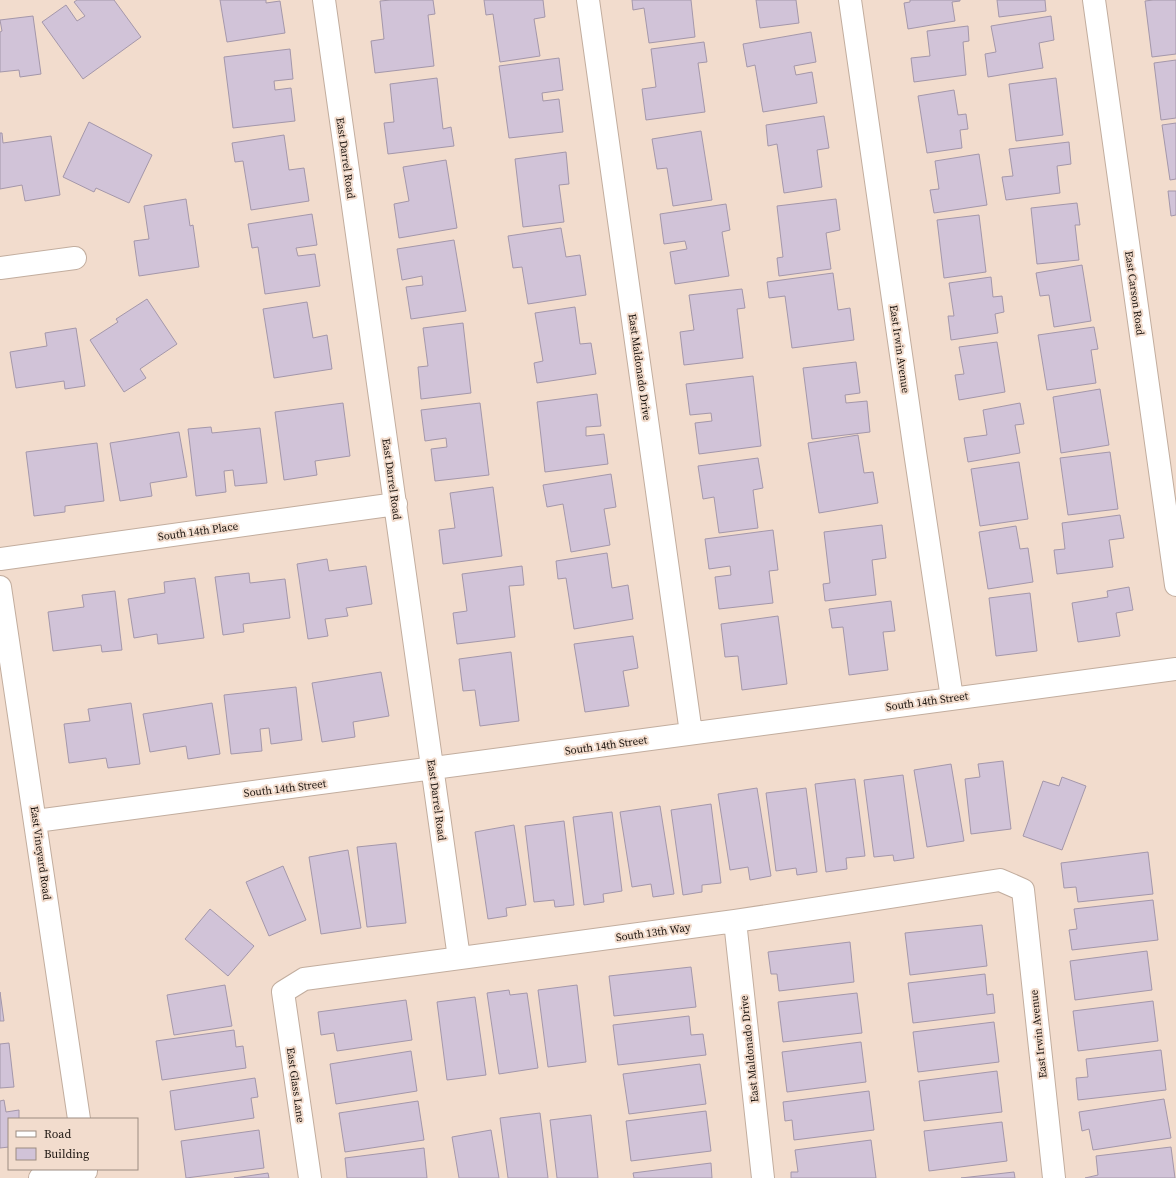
<svg xmlns="http://www.w3.org/2000/svg" width="1176" height="1178" viewBox="0 0 1176 1178" font-family="'Source Serif 4',serif">
	<style>
		.building { fill: #d1c3d8; stroke: #a497aa }
		.lines { fill: none; stroke-linecap: round; stroke-linejoin: round }
		.minor-casing { stroke: #c2ad9e; stroke-width: 24 }
		.minor { stroke: #fff; stroke-width: 22 }
		.labels { text-anchor: middle; stroke-width: 4; stroke-linejoin: round; paint-order: stroke }
		.street-label { font-size: 11px; fill: #1a130e; stroke: #f2dccd }
	</style>
	<rect width="100%" height="100%" fill="#f2dccd"/>
	<path class="building" d="M77,0H114L141,37L83,79L42,22L66,5L77,21L85,16L74,2Z
		M220,0H266V3L280,1L285,33L227,42Z
		M391,0H433L435,14L428,15L434,66L375,73L371,41L384,39L380,1Z
		M484,0H543L545,17L534,19L540,56L500,62L493,14L486,15Z
		M632,0H691L695,37L649,43L644,8L633,10Z
		M756,0H796L799,23L760,28Z
		M910,0H960V1L952,2L955,21L908,29L904,3L910,2Z
		M997,0H1045L1046,11L999,17Z
		M1153,0H1176V54L1152,57L1145,1Z
		M33,16L41,74L20,77L19,70L0,72V32L2,31L0,20Z
		M1051,16L1054,40L1039,43L1043,68L988,77L985,54L996,52L991,26Z
		M968,26L969,41L963,42L966,75L914,82L911,58L930,56L927,31Z
		M811,32L816,62L794,66L796,75L812,72L817,103L763,112L755,65L747,67L743,44Z
		M704,42L707,62L698,63L705,112L646,120L642,89L656,87L651,49Z
		M290,49L293,79L274,81L275,90L291,88L295,121L233,128L224,57Z
		M559,58L563,90L542,93L543,101L559,99L563,132L509,138L499,66Z
		M1176,60V118L1161,120L1154,63Z
		M437,78L443,129L451,127L454,146L388,154L384,123L394,122L390,84Z
		M1056,78L1063,135L1016,141L1009,84Z
		M954,90L958,115L966,114L968,129L960,130L962,148L927,153L918,96Z
		M824,116L829,148L817,150L822,187L784,193L777,144L768,146L766,125Z
		M89,122L152,155L129,203L96,188L94,192L63,177Z
		M1176,123V179L1170,180L1162,125Z
		M701,131L712,200L673,206L667,168L657,169L652,139Z
		M0,133H2L3,143L51,136L60,195L25,201L22,185L0,189Z
		M284,135L289,170L304,168L309,201L251,210L243,161L235,162L232,143Z
		M1069,142L1071,164L1057,166L1060,193L1006,200L1002,177L1013,176L1009,149Z
		M566,152L569,184L559,185L564,222L523,227L515,159Z
		M979,154L987,205L934,213L930,190L939,189L935,161Z
		M446,160L457,228L399,238L394,204L409,201L403,167Z
		M1168,191H1176V215L1171,216Z
		M186,199L190,226L193,225L199,267L139,276L134,241L149,239L144,206Z
		M836,199L840,230L826,233L831,269L779,276L777,258L783,257L777,206Z
		M1077,203L1080,225H1075L1079,260L1037,264L1031,208Z
		M726,204L730,230L722,232L729,276L675,284L670,252L687,249L685,241L664,244L660,214Z
		M312,214L317,245L296,248L298,256L315,254L320,286L265,294L258,247L252,248L248,224Z
		M979,215L986,272L944,278L937,220Z
		M561,228L566,257L580,255L586,295L528,304L522,267L513,268L508,236Z
		M454,240L466,311L411,319L406,287L423,285L422,276L402,280L397,249Z
		M1082,265L1091,321L1054,327L1049,295L1040,296L1036,273Z
		M833,273L838,310L850,308L854,340L792,348L785,296L769,298L767,282Z
		M991,277L993,297L1002,296L1004,312L995,314L998,333L951,340L948,316H954L949,283Z
		M742,289L745,308L737,309L743,358L684,365L680,332L694,330L689,295Z
		M147,299L177,344L140,369L146,378L124,392L90,340L118,322L116,319Z
		M307,302L313,338L327,335L332,369L274,378L263,309Z
		M575,307L580,344L591,343L596,374L537,383L534,363L543,361L535,313Z
		M463,323L471,393L421,399L418,367L428,366L423,328Z
		M1094,327L1098,349L1091,350L1096,383L1047,390L1038,335Z
		M76,328L85,386L65,389L64,381L16,388L10,352L47,346L45,333Z
		M997,342L1005,392L959,400L955,375L964,374L959,347Z
		M856,362L860,393L845,395L846,403L867,401L870,432L812,439L803,368Z
		M753,376L761,446L699,454L695,423L712,421L711,413L690,415L686,384Z
		M1100,389L1109,445L1061,453L1053,397Z
		M597,394L601,426L586,427V436L604,434L608,464L545,472L537,402Z
		M343,403L350,456L315,461L317,475L284,480L275,412Z
		M480,403L489,475L435,481L431,449L447,447L446,438L425,441L421,410Z
		M1020,403L1024,424L1015,425L1020,453L968,462L964,438L987,435L983,410Z
		M211,427L212,433L260,428L267,483L235,486L233,470L224,471L226,492L196,496L188,429Z
		M179,432L187,477L150,483L152,496L120,501L110,443Z
		M858,435L864,473L873,472L878,503L819,513L808,443Z
		M97,443L104,501L65,506V512L34,516L26,452Z
		M1110,452L1118,509L1068,515L1060,458Z
		M758,458L763,488L753,490L758,528L719,533L714,497L703,499L698,466Z
		M1019,462L1028,519L980,526L971,469Z
		M611,474L616,507L604,509L610,545L571,552L563,504L547,507L543,485Z
		M493,487L502,556L443,564L439,530L455,528L450,493Z
		M1120,515L1124,538L1109,540L1113,567L1057,574L1054,550L1065,549L1062,523Z
		M882,525L886,558L872,560L876,595L825,601L823,584L830,583L824,532Z
		M1016,526L1020,549L1028,548L1033,582L988,589L979,532Z
		M773,530L778,570L769,571L773,603L719,609L715,577L731,575L730,566L709,569L705,539Z
		M607,553L612,588L628,585L633,619L574,629L566,578L558,579L556,561Z
		M327,559L329,571L366,566L372,604L346,608L348,616L325,619L328,636L308,639L297,564Z
		M522,566L524,585L509,586L515,637L457,644L453,613L467,611L462,574Z
		M249,573L250,583L285,579L290,618L243,624L244,632L223,635L215,577Z
		M195,578L204,638L158,644L157,634L134,638L128,599L165,593L164,582Z
		M1129,587L1133,610L1116,613L1120,636L1078,642L1072,603L1108,597L1107,591Z
		M115,591L122,650L102,652L101,645L53,651L48,612L84,607L82,595Z
		M1030,593L1037,651L996,656L989,598Z
		M891,601L895,631L883,632L888,670L849,675L843,627L832,628L829,609Z
		M778,616L787,684L742,690L738,656L725,657L721,624Z
		M633,636L638,668L623,671L629,706L585,712L574,644Z
		M511,652L519,721L480,726L475,690L463,691L459,659Z
		M381,672L389,716L353,722L355,737L322,742L312,683Z
		M296,687L302,740L271,744L269,728L260,729L262,751L231,754L224,695Z
		M131,703L140,764L108,768L106,758L69,763L64,724L90,721L88,709Z
		M212,703L220,754L188,759L186,746L150,752L143,714Z
		M1003,761L1011,829L971,834L965,779L980,777L978,764Z
		M951,764L964,841L927,847L914,770Z
		M903,775L914,858L894,861L893,855L874,857L864,780Z
		M1062,777L1086,786L1062,850L1023,836L1043,781L1059,786Z
		M855,779L865,856L846,858L847,869L826,872L815,784Z
		M757,788L771,876L750,880L748,867L730,870L718,794Z
		M806,788L817,872L797,875L796,868L776,871L766,793Z
		M711,804L721,883L702,885V892L683,895L671,810Z
		M660,806L674,894L653,897L651,884L632,887L620,812Z
		M612,812L622,891L603,894L604,902L584,905L573,817Z
		M564,821L574,905L555,907L554,900L534,902L525,826Z
		M514,825L526,905L506,908L507,916L488,919L475,832Z
		M396,843L406,923L367,927L357,847Z
		M348,850L361,928L321,934L309,857Z
		M1148,852L1153,894L1078,902L1076,887L1064,888L1061,863Z
		M283,866L306,920L269,936L246,882Z
		M1153,900L1158,940L1072,950L1069,930L1077,929L1074,909Z
		M210,909L254,946L228,976L185,939Z
		M982,925L987,966L910,975L905,933Z
		M850,942L854,982L779,991L777,974H771L768,952Z
		M1147,951L1152,990L1075,1000L1070,961Z
		M691,967L696,1007L614,1016L609,976Z
		M985,974L987,995L993,994L995,1013L913,1023L908,983Z
		M225,985L232,1026L174,1035L167,995Z
		M577,985L586,1062L548,1067L538,990Z
		M509,990L510,995L527,993L538,1068L499,1074L487,993Z
		M0,992L4,1021H0Z
		M857,993L862,1033L783,1042L778,1002Z
		M475,997L486,1075L447,1080L437,1002Z
		M406,1000L412,1040L337,1051L334,1033L321,1035L318,1012Z
		M1153,1001L1158,1041L1078,1051L1073,1011Z
		M689,1016L691,1035L703,1034L706,1055L618,1065L613,1025Z
		M994,1022L999,1062L918,1072L913,1032Z
		M234,1030L236,1047L243,1046L246,1068L162,1080L156,1041Z
		M861,1042L866,1082L787,1092L782,1052Z
		M9,1043L14,1087L0,1088V1044Z
		M1161,1050L1166,1090L1078,1100L1076,1078L1088,1077L1086,1059Z
		M411,1051L417,1091L336,1104L330,1064Z
		M700,1064L706,1104L629,1114L623,1074Z
		M997,1071L1002,1112L924,1121L919,1081Z
		M255,1078L258,1097L251,1098L254,1118L175,1130L170,1091Z
		M869,1091L874,1130L794,1140L792,1120L785,1121L783,1102Z
		M1164,1099L1171,1138L1093,1150L1089,1129L1082,1131L1079,1112Z
		M4,1100L6,1112L19,1110V1119H9V1147L0,1148V1101Z
		M418,1101L424,1140L345,1152L339,1113Z
		M706,1111L711,1151L631,1161L626,1121Z
		M540,1113L548,1178H508L500,1118Z
		M591,1115L598,1178H557L550,1120Z
		M1002,1122L1007,1161L929,1171L924,1131Z
		M259,1130L264,1168L186,1178L181,1141Z
		M491,1130L499,1178H459L452,1137Z
		M871,1140L876,1178H791V1172H798L795,1150Z
		M1171,1147L1175,1178H1085L1098,1175L1096,1156Z
		M424,1148L427,1178H347L345,1158Z
		M711,1163L712,1178H634L633,1173Z
		M1014,1172L1015,1178H961Z
		M268,1173L269,1178H234Z"/>
	<g class="lines">
		<g class="minor-casing">
			<path id="minor" d="M324,0L459,958
				M588,0L691,733
				M850,0L915,452L952,698
				M1094,0L1176,585
				M0,268L75,258
				M0,559L396,504
				M0,587L79,1119
				M36,821L1176,669
				M735,921L763,1178
				M40,1178L86,1171
				M310,1178L283,992L304,979L735,921L1000,880L1023,890L1054,1178"/>
		</g>
		<use href="#minor" class="minor"/>
	</g>
	<g class="labels">
		<g class="street-label">
			<text transform="translate(346 158) rotate(82)" y="4">East Darrel Road</text>
			<text transform="translate(1135 293) rotate(82)" y="4">East Carson Road</text>
			<text transform="translate(900 349) rotate(82)" y="4">East Irwin Avenue</text>
			<text transform="translate(640 367) rotate(82)" y="4">East Maldonado Drive</text>
			<text transform="translate(392 479) rotate(82)" y="4">East Darrel Road</text>
			<text transform="translate(198 531) rotate(-8)" y="4">South 14th Place</text>
			<text transform="translate(927 701) rotate(-8)" y="4">South 14th Street</text>
			<text transform="translate(606 745) rotate(-8)" y="4">South 14th Street</text>
			<text transform="translate(285 788) rotate(-7)" y="4">South 14th Street</text>
			<text transform="translate(437 800) rotate(82)" y="4">East Darrel Road</text>
			<text transform="translate(41 853) rotate(82)" y="4">East Vineyard Road</text>
			<text transform="translate(653 932) rotate(-8)" y="4">South 13th Way</text>
			<text transform="translate(1038 1034) rotate(-96)" y="4">East Irwin Avenue</text>
			<text transform="translate(749 1049) rotate(-96)" y="4">East Maldonado Drive</text>
			<text transform="translate(296 1085) rotate(82)" y="4">East Glass Lane</text>
		</g>
	</g>
	<rect x="8" y="1118" width="130" height="52" fill="#f2dccd" stroke="#9c8c81"/>
	<rect x="16" y="1131" width="20" height="6" fill="#ffffff" stroke="#9c8c81"/>
	<text x="44" y="1138" font-size="12" fill="#1a130e">Road</text>
	<rect x="16" y="1148" width="20" height="12" fill="#d1c3d8" stroke="#9c8c81"/>
	<text x="44" y="1158" font-size="12" fill="#1a130e">Building</text>
</svg>
